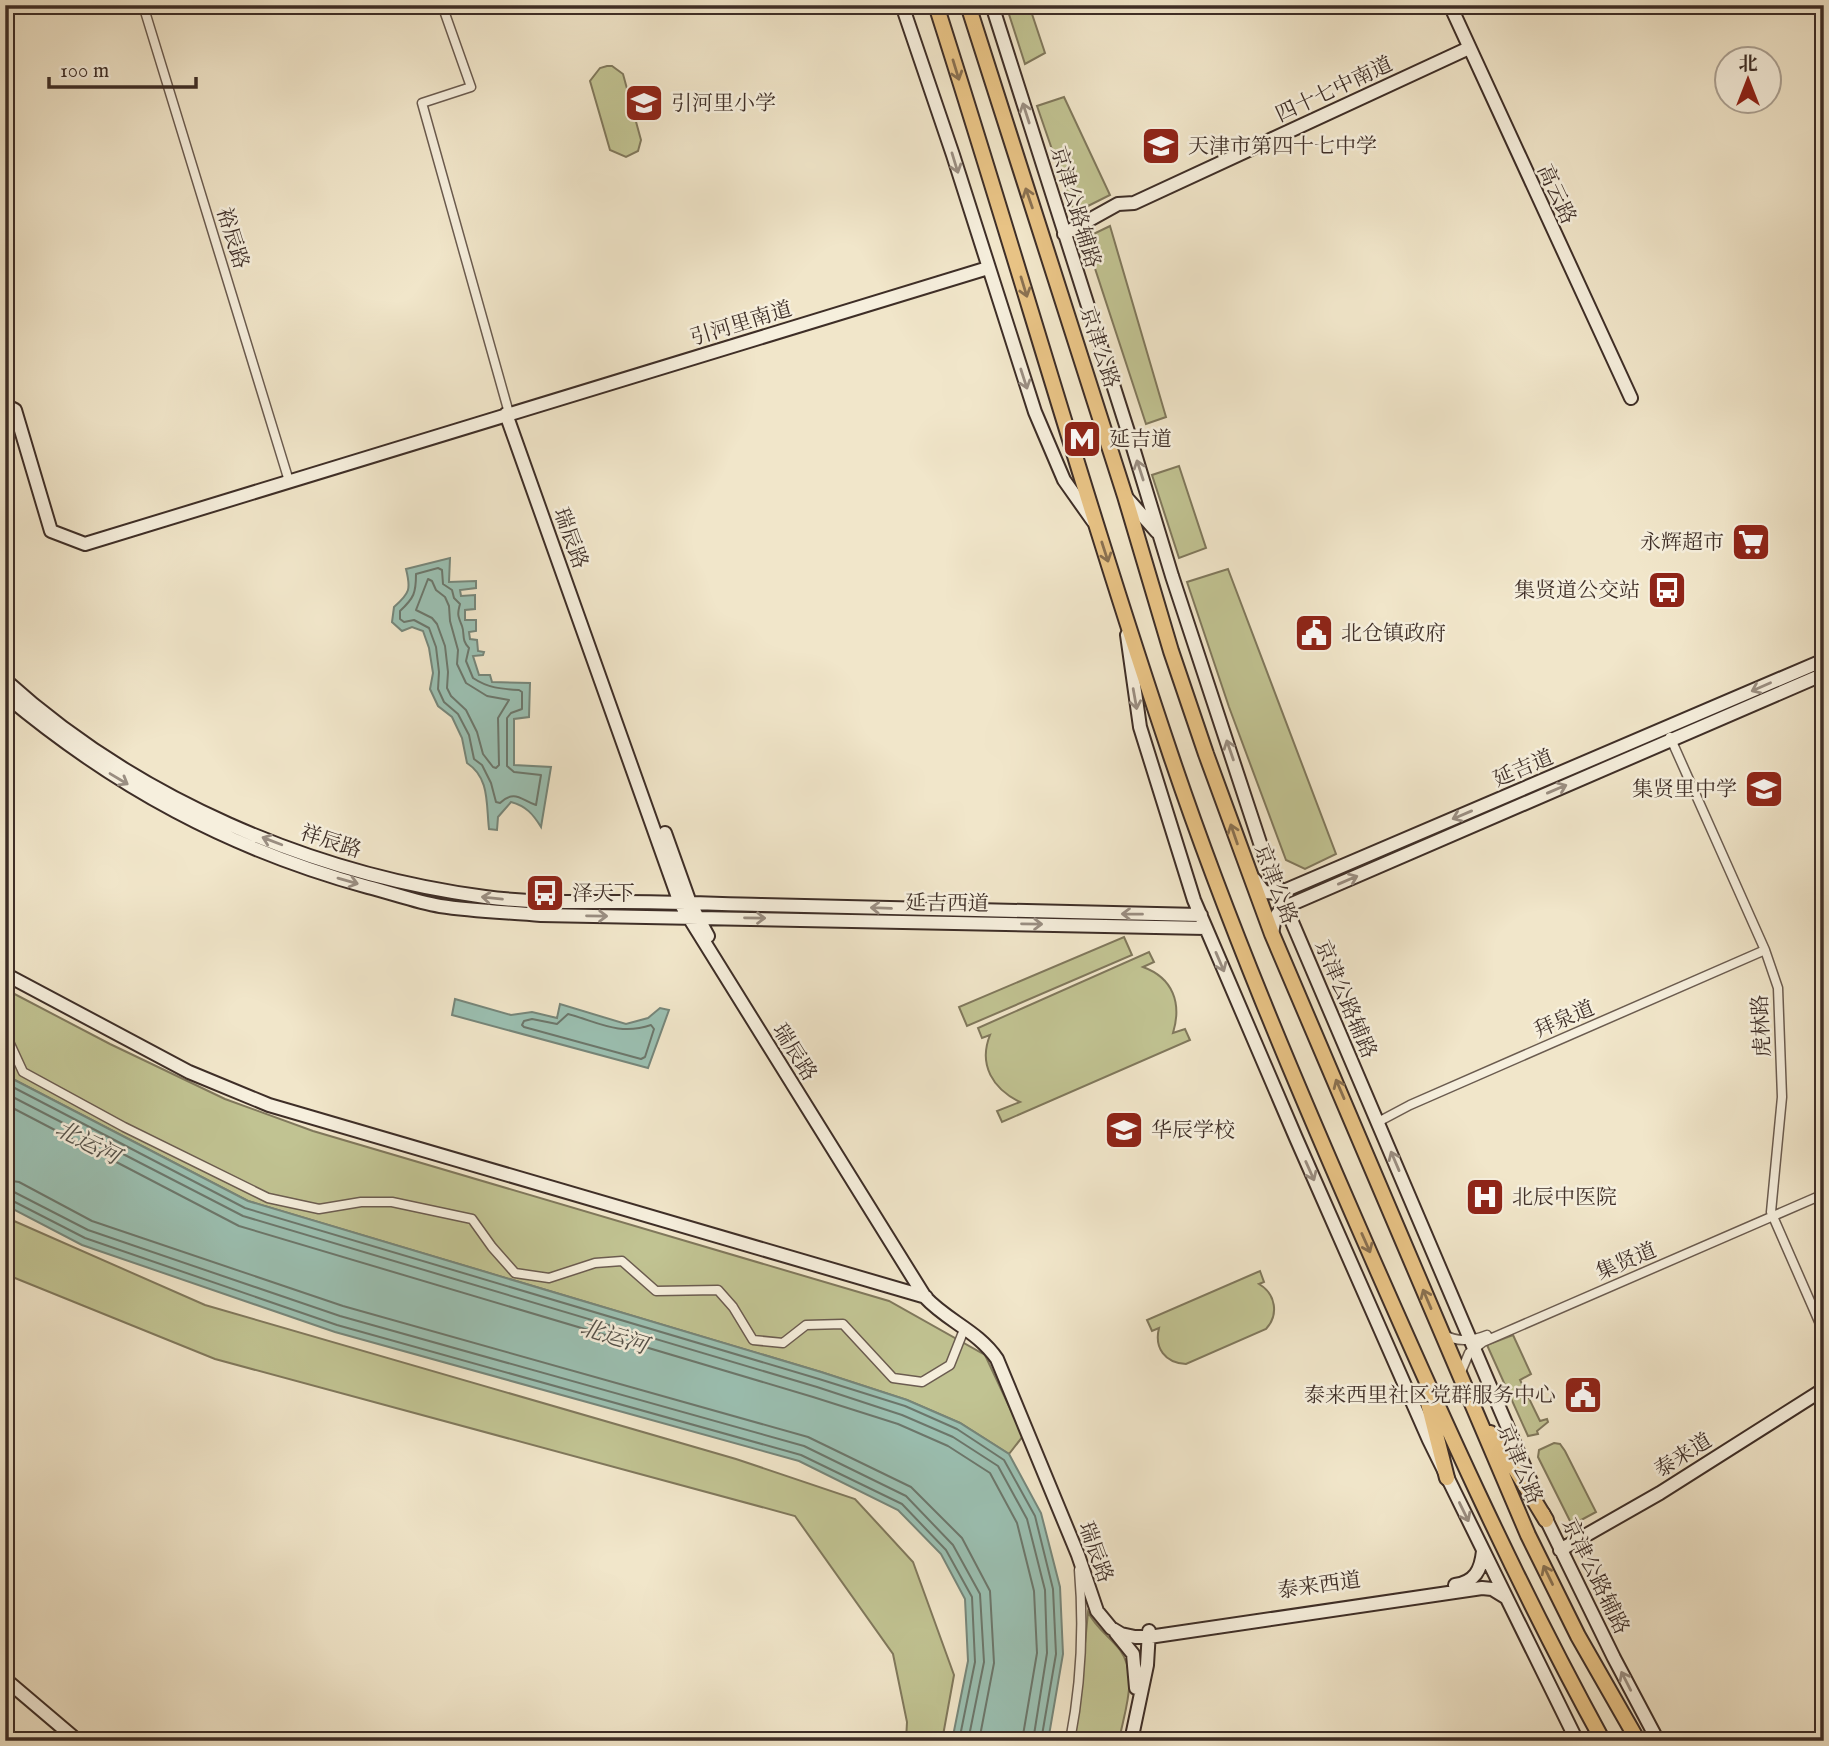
<svg xmlns="http://www.w3.org/2000/svg" width="1829" height="1746" viewBox="0 0 1829 1746" font-family="'IM FELL English','Noto Serif SC',serif">
	<style>
		.green { fill: #c1c392; stroke: #80785c; stroke-width: 2 }
		.water { fill: #9bc0b2; stroke: #76867a; stroke-width: 2 }
		.lines { fill: none; stroke-linecap: round; stroke-linejoin: round }
		.shore { stroke: #6c776c; stroke-width: 2 }
		.street-casing { stroke: #6b5c50; stroke-width: 11 }
		.secondary-casing { stroke: #3e2e27; stroke-width: 16 }
		.highway-casing { stroke: #3e2e27; stroke-width: 18 }
		.street { stroke: #f6efdd; stroke-width: 8 }
		.secondary { stroke: #f6efdd; stroke-width: 12 }
		.highway { stroke: #e8c385; stroke-width: 14 }
		.oneway { stroke: #8a7151 }
		.oneway2 { stroke: #9a8e82 }
		.labels { text-anchor: middle; stroke-width: 5; stroke-linejoin: round; paint-order: stroke }
		.street-label { font-size: 21px; fill: #3e2e27; stroke: #f6efdd }
		.poi-label { font-size: 21px; fill: #3e2e27; stroke: #f6efdd; text-anchor: start }
		.water-label { font-size: 23px; font-style: italic; fill: #55524a; stroke: #f6efdd }
	</style>
	<rect width="100%" height="100%" fill="#f1e6ca"/>
	<filter id="stains"><feTurbulence type="fractalNoise" baseFrequency=".00286" numOctaves="4"/><feColorMatrix values="0 0 0 0 .2 0 0 0 0 .09 0 0 0 0 .02 0 0 0 .5 -.17"/></filter>
	<radialGradient id="worn" r=".72"><stop offset=".6" stop-color="#630" stop-opacity="0"/><stop offset="1" stop-color="#630" stop-opacity=".3"/></radialGradient>
	<path class="green" d="M1006,5H1029L1045,53L1025,64Z
		M607,66H612L623,74L641,140L638,151L626,157L610,150L590,81L600,68Z
		M1064,97L1110,195L1074,213L1037,106Z
		M1110,226L1166,417L1146,424L1085,238Z
		M1179,466L1206,548L1179,558L1152,475Z
		M1228,569L1336,854L1305,869L1286,860L1229,707L1187,582Z
		M1124,937L1132,955L967,1026L959,1007Z
		M1149,952L1154,962L1143,967C1173,978 1182,1003 1173,1033L1185,1029L1190,1040L1002,1122L997,1111L1020,1102C993,1089 978,1065 990,1035L982,1038L978,1028Z
		M5,989L110,1044L225,1099L313,1131L889,1301L985,1355L1023,1436L1009,1454L960,1423L907,1400L821,1372L248,1201L5,1075Z
		M5,1217L205,1305L736,1459L855,1499L913,1562L954,1675L942,1741H906L907,1722L893,1654L795,1516L215,1359L5,1274Z
		M1260,1271L1264,1282L1259,1284C1276,1294 1279,1315 1266,1329L1186,1364C1165,1363 1154,1348 1159,1328L1152,1331L1147,1320Z
		M1513,1335L1531,1374L1520,1380L1540,1421L1547,1419L1548,1422L1537,1431L1538,1434L1528,1436L1487,1345Z
		M1554,1443L1560,1444L1565,1451L1596,1512L1572,1525L1538,1457L1539,1450Z
		M1088,1612C1096,1628 1109,1636 1120,1650C1139,1676 1124,1712 1119,1741H1073L1079,1707Z"/>
	<path class="water" d="M450,558L449,582L476,581V588L460,590L461,596L475,595V609L465,610V620H476V631L469,632L470,639L477,640L478,651L484,652L483,655L473,656L479,675H490L492,682L530,683L529,717L514,719V765L551,767L541,827C533,814 526,806 511,802L498,817L497,830L489,829C486,804 490,778 467,763L462,738L452,717L438,706L430,689L433,673L429,648L423,631L412,627L402,631L392,622L394,607C410,593 411,589 406,569Z
		M455,999L511,1015L532,1012L557,1018L560,1004L626,1024L648,1018L660,1008L669,1010L648,1068L452,1015Z
		M5,1075L248,1201L821,1372L907,1400L960,1423L1009,1454L1041,1513L1060,1587L1063,1654L1048,1741H952L968,1661L965,1599L941,1554L898,1510L799,1461L335,1332L82,1245L5,1205Z"/>
	<g class="lines">
		<path class="shore" d="M438,568L442,570L443,584L452,590L454,598L460,604C457,615 458,616 462,626C465,634 461,640 469,648L466,661L473,678C488,688 501,689 519,690L522,692V709L511,713L507,718V766L514,772L541,775L536,805C521,800 515,789 500,803L496,802L491,783L482,765L474,759L469,735L458,714L444,702L438,689L439,672L436,647L429,628L414,620L404,622L400,619V611C414,598 416,593 416,574Z
			M428,579L432,581L436,590L445,597L449,606L450,621L458,650L457,664L466,683L487,696L509,700L498,718L499,765L496,768L493,767L483,754L477,732L466,710L451,696L447,688L448,672L445,646L437,624L432,618L416,610Z
			M568,1014C598,1022 619,1036 651,1025L654,1029L645,1057L641,1059L524,1027L522,1025L524,1021L532,1019L557,1024Z
			M5,1083L245,1208L819,1379L905,1406L957,1429L1004,1460L1035,1516L1053,1589L1056,1654L1041,1741
			M5,1093L243,1216L817,1387L902,1415L953,1437L998,1466L1027,1519L1045,1590L1047,1653L1033,1741
			M5,1104L239,1226L813,1397L898,1424L948,1446L990,1473L1017,1523L1034,1591L1037,1653L1022,1741
			M5,1180L19,1182L92,1221L343,1306L808,1437L911,1487L962,1538L990,1591L994,1663L979,1741
			M5,1190L14,1192L88,1230L340,1316L804,1446L906,1496L953,1545L980,1594L984,1662L968,1741
			M5,1199L11,1200L85,1238L337,1325L801,1455L902,1504L946,1550L972,1597L975,1662L959,1741"/>
		<g class="street-casing">
			<path id="street" d="M143,5L289,481
				M442,5L471,87L422,103L509,413
				M1670,737L1765,950L1778,988L1782,1097L1771,1212L1824,1333
				M5,1033L23,1072L124,1127L268,1198L319,1209L361,1202H392L472,1219L492,1247L515,1273L549,1278L595,1263L622,1261L656,1291L718,1290L733,1307L753,1340L783,1343L806,1325L843,1324L893,1378L922,1382L950,1365L965,1327
				M1378,1122L1410,1105L1765,950
				M1443,1334C1457,1343 1472,1341 1487,1335
				M1461,1372L1469,1353L1483,1342L1824,1194
				M1070,1741C1081,1684 1084,1627 1079,1570"/>
		</g>
		<g class="secondary-casing">
			<path id="secondary" d="M902,5L953,155L1035,412L1064,480L1093,521
				M992,5L1131,441L1172,576L1266,861L1537,1496
				M1450,5L1631,398
				M1064,234L1118,204L1134,203L1469,48
				M5,405L15,410L51,531L85,544L988,268
				M506,414L680,903L925,1297C947,1321 978,1331 997,1359L1078,1555L1097,1611L1111,1628L1121,1634L1135,1637H1149L1482,1588L1492,1589L1505,1597
				M1125,496L1157,532
				M1127,635L1140,727L1194,900L1296,1138L1429,1440L1577,1741
				M5,680C135,798 311,874 485,897C530,903 577,902 623,902C669,902 715,904 761,905C907,909 1054,913 1201,915
				M5,695C115,787 229,849 368,887C392,893 416,902 440,906C473,911 507,912 541,915L1206,928
				M665,833L690,903L708,936
				M1255,880L1264,892L1279,893L1824,660
				M1272,934C1274,922 1274,914 1285,907L1824,674
				M5,974L189,1072L269,1105L926,1297
				M1543,1513L1614,1658L1658,1741
				M1560,1550L1660,1493L1824,1389
				M1455,1585C1475,1582 1481,1570 1483,1551
				M1116,1633L1133,1654L1136,1688
				M5,1679L78,1741
				M1131,1741L1147,1665L1149,1631"/>
		</g>
		<g class="highway-casing">
			<path id="highway" d="M936,5C1016,255 1087,507 1171,756C1227,922 1295,1082 1365,1242C1439,1411 1514,1579 1603,1741
				M968,5L1125,496L1171,651L1206,754L1272,934L1528,1535L1578,1636L1638,1741
				M1427,1399L1447,1478
				M1490,1433L1506,1454L1546,1520"/>
		</g>
		<use href="#street" class="street"/>
		<use href="#secondary" class="secondary"/>
		<use href="#highway" class="highway"/>
	</g>
	<defs><path id="oneway-shaft" d="M-6 0H5M1.5-3L5.5 0L1.5 3" fill="none" stroke-width="1.6" stroke-linecap="round" stroke-linejoin="round" transform="scale(1.75)"/></defs>
	<g class="oneway">
		<use href="#oneway-shaft" transform="translate(956 70) rotate(73)"/>
		<use href="#oneway-shaft" transform="translate(1029 198) rotate(-109)"/>
		<use href="#oneway-shaft" transform="translate(1024 287) rotate(73)"/>
		<use href="#oneway-shaft" transform="translate(1105 552) rotate(72)"/>
		<use href="#oneway-shaft" transform="translate(1234 834) rotate(-109)"/>
		<use href="#oneway-shaft" transform="translate(1340 1089) rotate(-113)"/>
		<use href="#oneway-shaft" transform="translate(1366 1243) rotate(66)"/>
		<use href="#oneway-shaft" transform="translate(1427 1299) rotate(-113)"/>
		<use href="#oneway-shaft" transform="translate(1548 1575) rotate(-116)"/>
	</g>
	<g class="oneway2">
		<use href="#oneway-shaft" transform="translate(1026 113) rotate(-108)"/>
		<use href="#oneway-shaft" transform="translate(955 163) rotate(73)"/>
		<use href="#oneway-shaft" transform="translate(1024 379) rotate(72)"/>
		<use href="#oneway-shaft" transform="translate(1140 470) rotate(-108)"/>
		<use href="#oneway-shaft" transform="translate(1761 687) rotate(156)"/>
		<use href="#oneway-shaft" transform="translate(1135 699) rotate(80)"/>
		<use href="#oneway-shaft" transform="translate(1230 750) rotate(-109)"/>
		<use href="#oneway-shaft" transform="translate(119 779) rotate(31)"/>
		<use href="#oneway-shaft" transform="translate(1557 789) rotate(-23)"/>
		<use href="#oneway-shaft" transform="translate(1462 815) rotate(157)"/>
		<use href="#oneway-shaft" transform="translate(272 841) rotate(-159)"/>
		<use href="#oneway-shaft" transform="translate(1348 880) rotate(-23)"/>
		<use href="#oneway-shaft" transform="translate(348 881) rotate(16)"/>
		<use href="#oneway-shaft" transform="translate(492 898) rotate(-174)"/>
		<use href="#oneway-shaft" transform="translate(881 908) rotate(-178)"/>
		<use href="#oneway-shaft" transform="translate(1132 914) rotate(-179)"/>
		<use href="#oneway-shaft" transform="translate(597 916) rotate(1)"/>
		<use href="#oneway-shaft" transform="translate(755 918) rotate(1)"/>
		<use href="#oneway-shaft" transform="translate(1032 924) rotate(1)"/>
		<use href="#oneway-shaft" transform="translate(1220 962) rotate(67)"/>
		<use href="#oneway-shaft" transform="translate(1395 1161) rotate(-113)"/>
		<use href="#oneway-shaft" transform="translate(1310 1171) rotate(66)"/>
		<use href="#oneway-shaft" transform="translate(1464 1512) rotate(64)"/>
		<use href="#oneway-shaft" transform="translate(1626 1681) rotate(-117)"/>
	</g>
	<defs>
		<g id="school-square" transform="scale(2.0125)"><rect x="-9" y="-9" width="18" height="18" rx="4" fill="#8f2418" stroke="#f6efdd"/><path d="M0-5L7-2L0 1L-7-2ZM-4 1L0 2.5L4 1V4Q0 6-4 4Z" fill="#fff"/></g>
		<g id="metro-square" transform="scale(2.0125)"><rect x="-9" y="-9" width="18" height="18" rx="4" fill="#8f2418" stroke="#f6efdd"/><path d="M-5.5 5V-5H-3L0 0L3-5H5.5V5H3V-.5L0 4L-3-.5V5Z" fill="#fff"/></g>
		<g id="supermarket-square" transform="scale(2.0125)"><rect x="-9" y="-9" width="18" height="18" rx="4" fill="#8f2418" stroke="#f6efdd"/><path d="M-6-5.5h2.5l.6 2H6L4.5 2H-2.5L-4.4-4H-6ZM-1.5 3.2a1.3 1.3 0 1 0 .1 0ZM3 3.2a1.3 1.3 0 1 0 .1 0Z" fill="#fff"/></g>
		<g id="bus-square" transform="scale(2.0125)"><rect x="-9" y="-9" width="18" height="18" rx="4" fill="#8f2418" stroke="#f6efdd"/><path d="M-5-6H5V4H4V6H2V4H-2V6H-4V4H-5ZM-3.5-4V0h7V-4ZM-3.5 1.2v1.5H-2V1.2ZM2 1.2v1.5H3.5V1.2Z" fill="#fff"/></g>
		<g id="civic-square" transform="scale(2.0125)"><rect x="-9" y="-9" width="18" height="18" rx="4" fill="#8f2418" stroke="#f6efdd"/><path d="M-.6-6.5H3V-4.5H.6V-3L4-1V1h2V6H-6V1h2V-1L-.6-3ZM-1.2 2.5V6h2.4V2.5Z" fill="#fff"/></g>
		<g id="hospital-square" transform="scale(2.0125)"><rect x="-9" y="-9" width="18" height="18" rx="4" fill="#8f2418" stroke="#f6efdd"/><path d="M-5-5h3v3.5h4V-5h3V5h-3V1.5h-4V5h-3Z" fill="#fff"/></g>
	</defs>
	<g fill-rule="evenodd">
		<use href="#school-square" x="644" y="103"/>
		<use href="#school-square" x="1161" y="146"/>
		<use href="#metro-square" x="1082" y="439"/>
		<use href="#supermarket-square" x="1751" y="542"/>
		<use href="#bus-square" x="1667" y="590"/>
		<use href="#civic-square" x="1314" y="633"/>
		<use href="#school-square" x="1764" y="789"/>
		<use href="#bus-square" x="545" y="893"/>
		<use href="#school-square" x="1124" y="1130"/>
		<use href="#hospital-square" x="1485" y="1197"/>
		<use href="#civic-square" x="1583" y="1395"/>
	</g>
	<g class="labels">
		<g class="street-label">
			<text transform="translate(1334 89) rotate(-25)" y="7">四十七中南道</text>
			<text transform="translate(1557 194) rotate(65)" y="7">高云路</text>
			<text transform="translate(1076 207) rotate(73)" y="7">京津公路辅路</text>
			<text transform="translate(233 238) rotate(73)" y="7">裕辰路</text>
			<text transform="translate(741 323) rotate(-17)" y="7">引河里南道</text>
			<text transform="translate(1100 347) rotate(72)" y="7">京津公路</text>
			<text transform="translate(571 538) rotate(70)" y="7">瑞辰路</text>
			<text transform="translate(1523 768) rotate(-23)" y="7">延吉道</text>
			<text transform="translate(331 841) rotate(18)" y="7">祥辰路</text>
			<text transform="translate(1276 884) rotate(69)" y="7">京津公路</text>
			<text transform="translate(947 903) rotate(1)" y="7">延吉西道</text>
			<text transform="translate(1346 999) rotate(67)" y="7">京津公路辅路</text>
			<text transform="translate(1564 1019) rotate(-23)" y="7">拜泉道</text>
			<text transform="translate(1761 1026) rotate(-93)" y="7">虎林路</text>
			<text transform="translate(795 1052) rotate(58)" y="7">瑞辰路</text>
			<text transform="translate(1626 1261) rotate(-23)" y="7">集贤道</text>
			<text transform="translate(1683 1455) rotate(-32)" y="7">泰来道</text>
			<text transform="translate(1520 1464) rotate(67)" y="7">京津公路</text>
			<text transform="translate(1096 1552) rotate(70)" y="7">瑞辰路</text>
			<text transform="translate(1596 1576) rotate(64)" y="7">京津公路辅路</text>
			<text transform="translate(1319 1585) rotate(-8)" y="7">泰来西道</text>
		</g>
		<g class="poi-label">
			<text x="671" y="110">引河里小学</text>
			<text x="1188" y="153">天津市第四十七中学</text>
			<text x="1109" y="446">延吉道</text>
			<text x="1724" y="549" text-anchor="end">永辉超市</text>
			<text x="1640" y="597" text-anchor="end">集贤道公交站</text>
			<text x="1341" y="640">北仓镇政府</text>
			<text x="1737" y="796" text-anchor="end">集贤里中学</text>
			<text x="572" y="900">泽天下</text>
			<text x="1151" y="1137">华辰学校</text>
			<text x="1512" y="1204">北辰中医院</text>
			<text x="1556" y="1402" text-anchor="end">泰来西里社区党群服务中心</text>
		</g>
		<g class="water-label">
			<text transform="translate(88 1142) rotate(27)" y="8">北运河</text>
			<text transform="translate(614 1336) rotate(17)" y="8">北运河</text>
		</g>
	</g>
	<rect width="1829" height="1746" fill="none" stroke="#f1e6ca" stroke-width="28"/>
	<rect x="7" y="7" width="1815" height="1732" fill="none" stroke="#3e2e27" stroke-width="3.5"/>
	<rect x="14" y="14" width="1801" height="1718" fill="none" stroke="#3e2e27" stroke-width="2"/>
	<g transform="translate(1748 80)"><circle r="33" fill="#f6efdd" stroke="#aca294" stroke-width="2"/>
	<path d="M0-5L12 26L0 18L-12 26Z" fill="#8f2418"/>
	<text y="-10" font-size="19" font-weight="bold" text-anchor="middle" fill="#3e2e27">北</text>
	</g>
	<path d="M49 77v10h147v-10" fill="none" stroke="#3e2e27" stroke-width="3.5"/>
	<text x="60" y="77" font-size="21" fill="#3e2e27" stroke="#f6efdd" stroke-width="5" paint-order="stroke">100 m</text>
	<rect width="100%" height="100%" filter="url(#stains)"/>
	<rect width="100%" height="100%" fill="url(#worn)"/>
</svg>
